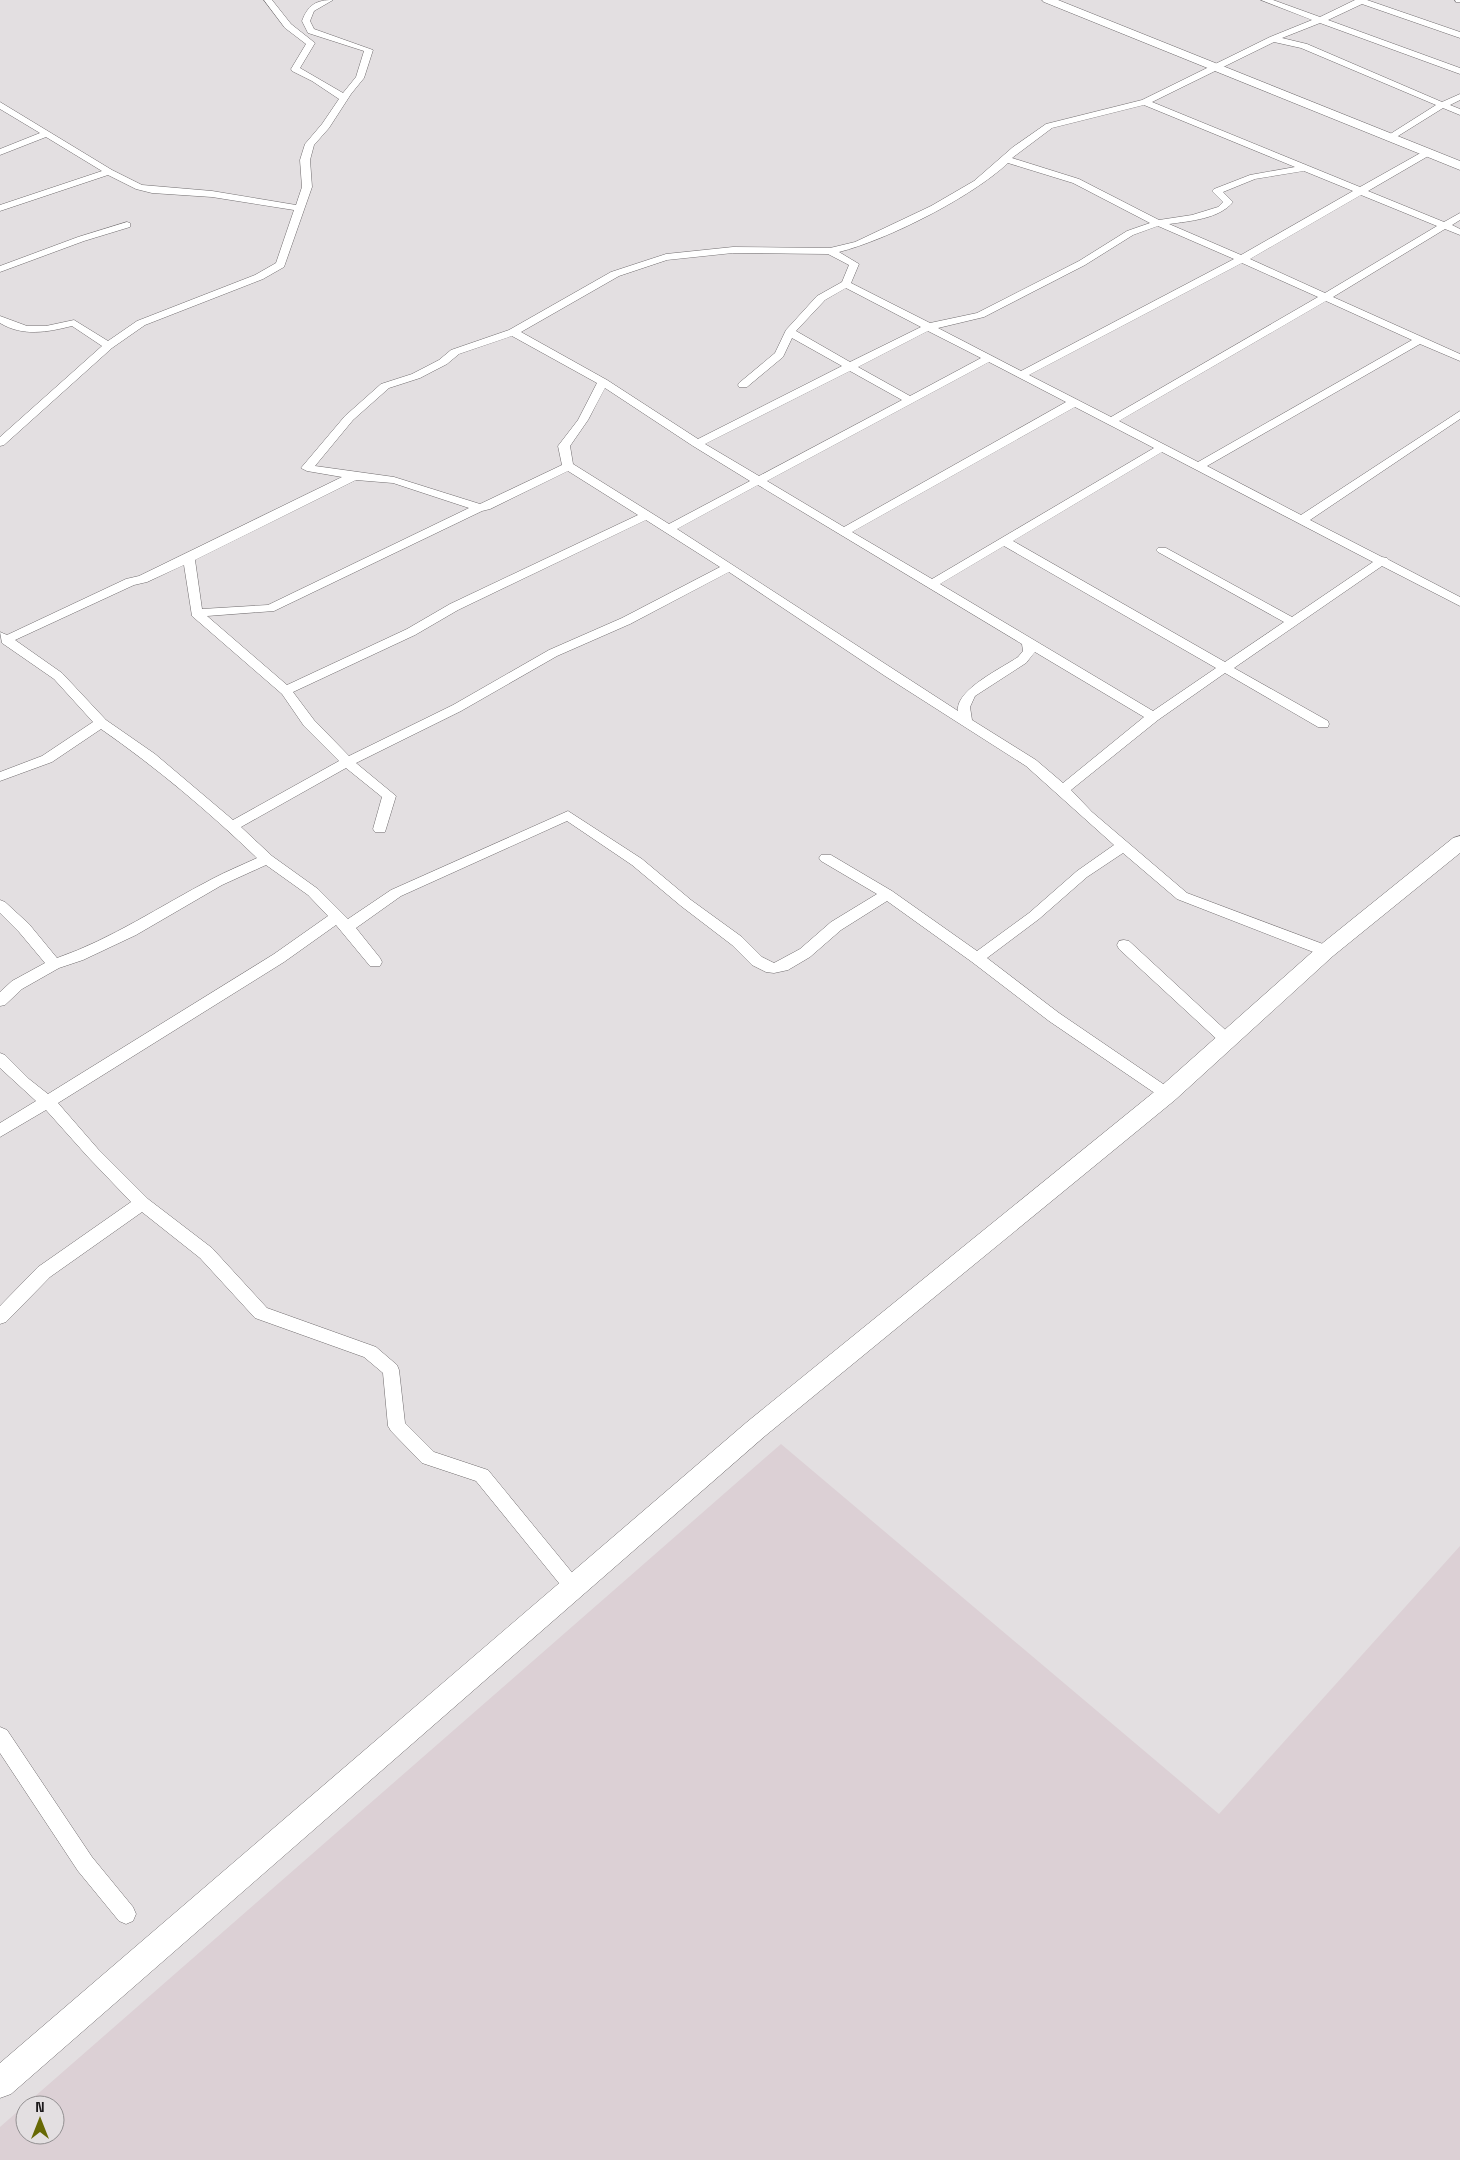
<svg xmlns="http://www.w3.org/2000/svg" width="1460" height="2160" viewBox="0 0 1460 2160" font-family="'Space Grotesk',sans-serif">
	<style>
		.built { fill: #dcd0d5 }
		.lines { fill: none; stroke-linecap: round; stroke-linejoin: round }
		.street-casing { stroke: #706c6e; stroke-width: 1 }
		.secondary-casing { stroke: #706c6e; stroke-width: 1 }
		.street { fill: #fff; fill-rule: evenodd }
		.secondary { fill: #fff; fill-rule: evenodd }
	</style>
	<rect width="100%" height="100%" fill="#e3dfe1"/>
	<path class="built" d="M781,1444L1219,1814L1460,1546V2160H0V2127L25,2105V2135H55V2105H25Z"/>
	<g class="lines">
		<g class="street-casing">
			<path id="street" d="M264,0H272L291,24L315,43L300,68L343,93L356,77L364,51L308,33L302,21C308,5 316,0 333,0L314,11L310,21L314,29L373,50L364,78L351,94L329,128L314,145L310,160L312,187L284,267L263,279L145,325L112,348L4,445L0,446V437L102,346L72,326C48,332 23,337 0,323V316L27,326H46L74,320L108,341L137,321L255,275L276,263L294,210L212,197L152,193L136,189L108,175L0,211V205L102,171L46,137L0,155V149L40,133L0,109V102L112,170L142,185L212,191L296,205L302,187L300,160L305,144L322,124L339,99L312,81L292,71L291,69L306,44L285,28Z
				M1261,0H1273L1320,17L1355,0H1367L1460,32V38L1362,4L1328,20L1460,68V74L1320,23L1282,38L1307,44L1442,102L1460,94V100L1450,105L1460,109V115L1443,108L1390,141L1387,140V136L1436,105L1301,48L1274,42L1152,102L1360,187L1424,151H1430V155L1368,191L1444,222L1460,213V220L1452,225L1460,229V235L1445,229L1333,297L1460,354V361L1420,344L1207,466L1301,515L1460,411V419L1310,520L1382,557L1387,558L1389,560L1460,597V606L1382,566L1234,668L1328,721L1329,724L1328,727H1318L1225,673L1158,720L1071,790L1092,812L1187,893L1331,947L1333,951L1331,955H1321L1177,899L1123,853L1087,877L1039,919L987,958L1059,1013L1172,1090L1175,1094L1172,1098L1167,1100L1162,1098L1049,1021L972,962L887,901L841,930L810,957L788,970L774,973L766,972L752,965L732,945L681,906L632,865L567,821L401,896L356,928L380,958L382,962L380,966H370L336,925L284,962L58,1103L98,1149L148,1199L212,1248L267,1308L376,1347L397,1365L399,1370L405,1423L434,1452L488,1470L579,1581L582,1587L579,1593L573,1595L567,1593L476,1481L422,1463L391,1431L388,1426L383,1373L364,1357L255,1318L200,1258L142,1212L50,1277L6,1322L0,1324V1306L38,1267L131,1202L88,1157L46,1110L0,1137V1123L36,1101L0,1068V1053L5,1055L29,1079L48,1094L274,954L328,916L308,895L266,865L222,885L136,935L83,960L59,968L22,989L5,1005L0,1006V992L12,981L45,963L19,932L0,913V900L5,902L29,924L57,958C112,939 160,906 212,879C227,871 242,865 257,858C208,811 157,768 101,729L52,762L0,781V772L42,756L93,722L54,679L2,643L0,632L7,635L126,579L139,576L342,477L307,471L301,468L345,416L381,384L412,374L439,360L451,350L509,330L611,272L666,254L733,247L830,248L855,242L931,206L974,181L1013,147L1046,124L1142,100L1270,37L1312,20ZM1144,105L1295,167L1250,175L1214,189L1212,191L1223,202L1218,207L1192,215L1159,220L1079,179L1012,158L1052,128ZM1008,163L1073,183L1150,223L1127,231L1079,261L977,313L930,323L851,283L859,264L839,252C887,240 972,197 1008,163ZM1304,171L1353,191L1241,255L1169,224C1190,221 1219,219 1233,202L1223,192L1255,179ZM1361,195L1437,226L1325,293L1250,259ZM1158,226L1234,259L1021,371L938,328L984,317L1085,265L1133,235ZM733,253L828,254L849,265L842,282L817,296L786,330L775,353L739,383L738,385L739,387H747L783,357L792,338L842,366L698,439L607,380L521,332L619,276L667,260ZM1242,263L1318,297L1111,417L1029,375ZM846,288L921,327L850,362L796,331L825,300ZM1326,301L1412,340L1198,462L1119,421ZM928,331L981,358L910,396L858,367ZM512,336L597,383L578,420L558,446L562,465L480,504L394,477L315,466L353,420L389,388L420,378L447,364L459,354ZM989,362L1066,402L844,527L767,481ZM850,371L902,400L759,476L705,444ZM605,388L693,446L750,481L669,524L573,464L570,446L588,420ZM1075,407L1154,448L932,579L852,532ZM1162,452L1373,562L1292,617L1166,548H1158L1156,550L1158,552L1284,622L1225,662L1013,541ZM568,471L638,515L450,604L407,629L287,685L207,616L274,611L482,511L490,509ZM356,480L393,483L469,508L268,605L202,609L195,560ZM758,485L1022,644L1023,651L1018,657C1002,668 955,690 958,711L677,529ZM646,520L720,567L622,618L549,650L453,705L349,756L314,720L293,692L415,635L458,610ZM1004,546L1216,668L1153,711L940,584ZM184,565L192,616L282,694L304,726L339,761L233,820L155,754L106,720L62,673L15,640L134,585L147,582ZM729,572L885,676L1026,766L1114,845L1077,871L1029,913L977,951L892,891L831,855H821L819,858L821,861L877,894L831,922L800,949L774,963L762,957L742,937L691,900L642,859L568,811L391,890L348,919L318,889L272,856L241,827L346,768L382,797L373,829L375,832H385L396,796L356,763L461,711L557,656L630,624ZM1035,652L1144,717L1063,783L1036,760L972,720L970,707L975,696L1026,663Z
				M1455,0H1460V2H1456Z
				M127,222L130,223V227L84,241L0,272V266L78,237Z
				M1124,940L1129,941L1232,1036L1234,1040L1232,1044L1227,1045L1222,1044L1119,949L1117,945L1119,941Z
				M0,1727L7,1730L92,1857L133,1907L136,1914L133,1921L126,1924L119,1921L78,1871L0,1753Z"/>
		</g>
		<g class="secondary-casing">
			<path id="secondary" d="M1042,0H1058L1460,161V170L1044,2Z
				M1460,836V853L1333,956L1175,1100L765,1436L11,2094L0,2098V2063L747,1422L1159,1088L1319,946L1453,838Z"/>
		</g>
		<use href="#street" class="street"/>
		<use href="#secondary" class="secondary"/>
	</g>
	<g transform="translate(40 2120)"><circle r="24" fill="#e3dfe1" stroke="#939092"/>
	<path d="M0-4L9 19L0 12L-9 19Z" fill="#676905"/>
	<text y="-8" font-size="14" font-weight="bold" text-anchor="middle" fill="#1c1a1b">N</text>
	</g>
</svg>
